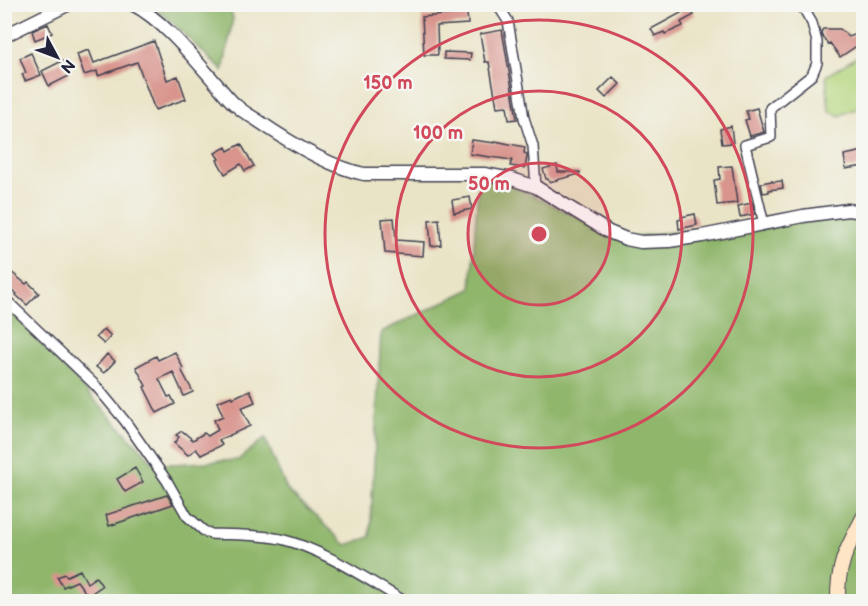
<svg xmlns="http://www.w3.org/2000/svg" width="868" height="606" viewBox="0 0 868 606" font-family="'Balsamiq Sans',sans-serif">
	<style>
		.green { fill: #b4d47b; stroke: #6b7b5b; stroke-width: 1.5 }
		.forest { fill: #8fb66b; stroke: #586c53; stroke-width: 1.5 }
		.building { fill: #d8948d }
		.lines { fill: none; stroke-linecap: round; stroke-linejoin: round }
		.minor-casing { stroke: #403f50; stroke-width: 12 }
		.tertiary-casing { stroke: #403f50; stroke-width: 15 }
		.secondary-casing { stroke: #403f50; stroke-width: 16 }
		.minor { stroke: #fff; stroke-width: 9 }
		.tertiary { stroke: #fff; stroke-width: 12 }
		.secondary { stroke: #fde5c5; stroke-width: 14 }
		.ring { fill: none; stroke: #d1495b; stroke-width: 3 }
		.centre { fill: #d1495b; stroke: #f6f6f2; stroke-width: 3 }
		.ring-label { font-size: 18px; text-anchor: middle; font-weight: bold; fill: #d1495b; stroke: #f6f6f2; stroke-width: 5; stroke-linejoin: round; paint-order: stroke }
	</style>
	<rect width="100%" height="100%" fill="#f6f6f2"/>
	<filter id="ink" filterUnits="userSpaceOnUse"><feTurbulence type="fractalNoise" baseFrequency=".0167" numOctaves="2"/><feDisplacementMap in="SourceGraphic" scale="12" xChannelSelector="R" yChannelSelector="G"/><feConvolveMatrix kernelMatrix="1 2 1 2 8 2 1 2 1" color-interpolation-filters="sRGB"/></filter>
	<filter id="wash" filterUnits="userSpaceOnUse"><feTurbulence type="fractalNoise" baseFrequency=".008" numOctaves="4" result="noise"/><feDisplacementMap in="SourceGraphic" scale="24" xChannelSelector="R" yChannelSelector="G"/><feGaussianBlur stdDeviation="1.35" result="paint"/><feColorMatrix in="noise" values="0 0 0 0 0 0 0 0 0 0 0 0 0 0 0 0 0 1.4 0 .05"/><feComposite in="paint" operator="in"/></filter>
	<g filter="url(#wash)">
		<rect width="100%" height="100%" fill="#eae4c7"/>
		<path class="green" d="M863,53V106L839,116L829,111L826,76Z"/>
		<path class="forest" d="M144,5H229L233,18L223,71L164,15Z
			M479,174L517,188L621,238L809,216L863,213V601H5L4,304L156,465L238,460L265,438L287,490L346,545L370,537L381,332L471,289Z"/>
		<g id="blocks">
			<path class="building" d="M688,4L694,15L681,22L683,26L665,34L664,32L655,36L651,29L681,13L679,9Z
				M467,13L468,24L437,26L438,55H424L422,17Z
				M48,24L52,33L35,40L32,31Z
				M823,29H840L849,37L864,31V41L840,57L830,43L828,44L822,36L821,32Z
				M502,30L517,119L509,120L507,106L497,107L489,62H485L480,34Z
				M154,41L167,80L178,76L186,99L155,110L137,62L98,76L97,71L84,75L77,54L89,50L94,63Z
				M444,52L471,53L470,60L444,59Z
				M31,53L41,75L25,81L22,74L26,73L20,58Z
				M62,61L69,76L49,86L42,71Z
				M613,77L620,84L606,98L599,91Z
				M757,108L764,132L750,136L745,120L749,119L746,111Z
				M731,126L733,143L722,144L720,129Z
				M472,140L495,143V141L525,147L524,153L527,154V157L525,168L510,166L512,160L470,154Z
				M241,144L254,166L245,171L241,164L225,174L217,160L219,159L215,153L226,147L228,151Z
				M864,151V166L846,169L844,155Z
				M557,165L558,172H580V174L549,182L548,179H546L543,169Z
				M732,166L737,203L717,205L714,180L720,179L719,167Z
				M772,181V182L782,181L783,188L769,190V192L763,193L761,183Z
				M470,197L472,209L454,213L452,200Z
				M752,203L755,214L740,217L738,206Z
				M695,214L697,225L679,229L678,220L682,219L681,217Z
				M394,218L396,240L424,242L423,256L385,253L382,219Z
				M439,219L441,245L431,246L429,220Z
				M10,271L26,284L28,282L39,293L27,305L16,295L17,294L4,284V278Z
				M104,329L111,336L104,344L96,337Z
				M175,352L183,368L181,369L193,392L184,396L173,372L159,379L168,397L171,396L175,404L157,413L144,387L146,386L136,367L156,356L158,360Z
				M107,354L115,361L104,373L96,367Z
				M250,390L255,402L241,408L250,426L219,440L222,445L201,455L196,449L188,455L174,443L179,437L176,435L182,431L193,440L204,433L208,436L218,430L214,420L223,416L217,402L232,396L233,398Z
				M135,468L143,482L125,492L117,479Z
				M167,495L173,504L109,526L106,515Z
				M80,570L87,583L96,577L102,586L92,593L95,598L91,600L77,581L63,587L57,577L65,574L67,576Z"/>
		</g>
	</g>
	<g filter="url(#ink)">
		<use href="#blocks" fill-opacity="0" stroke="#403f50" stroke-width="1.5"/>
		<g class="lines">
			<g class="minor-casing">
				<path id="minor" d="M497,4L508,21L524,118L533,146L536,187
					M764,224L745,145L771,137L770,108L812,75L817,63V42L812,23L801,4
					M4,298L96,386L125,421L167,481L187,516L204,531L211,534C234,535 258,534 281,539C325,550 366,579 406,602"/>
			</g>
			<g class="tertiary-casing">
				<path id="tertiary" d="M132,4C164,20 195,60 219,87C225,94 231,102 238,107C243,112 251,116 257,120C286,140 329,167 364,174H484L512,179L536,187L609,232L626,239L641,242L669,241L702,236L803,216L848,210L864,212
					M4,36L69,4"/>
			</g>
			<g class="secondary-casing">
				<path id="secondary" d="M838,602C837,564 847,548 864,516"/>
			</g>
			<use href="#minor" class="minor"/>
			<use href="#tertiary" class="tertiary"/>
			<use href="#secondary" class="secondary"/>
		</g>
	</g>
	<circle cx="539" cy="234" r="71" fill="#d1495b" fill-opacity=".12"/>
	<g class="ring">
		<circle cx="539" cy="234" r="71"/>
		<circle cx="539" cy="234" r="143"/>
		<circle cx="539" cy="234" r="214"/>
	</g>
	<circle cx="539" cy="234" r="9" class="centre"/>
	<g class="ring-label">
		<text x="388" y="89">150 m</text>
		<text x="438" y="139">100 m</text>
		<text x="489" y="190">50 m</text>
	</g>
	<rect width="868" height="606" fill="none" stroke="#f6f6f2" stroke-width="24"/>
	<g transform="translate(57 57) rotate(131)" stroke="#f6f6f2" stroke-width="4.5" paint-order="stroke">
	<path d="M0-4.5L10 22L0 15L-10 22Z" fill="#22223b"/>
	<text y="-9" font-size="16" font-weight="bold" text-anchor="middle" fill="#22223b">N</text>
	</g>
</svg>
